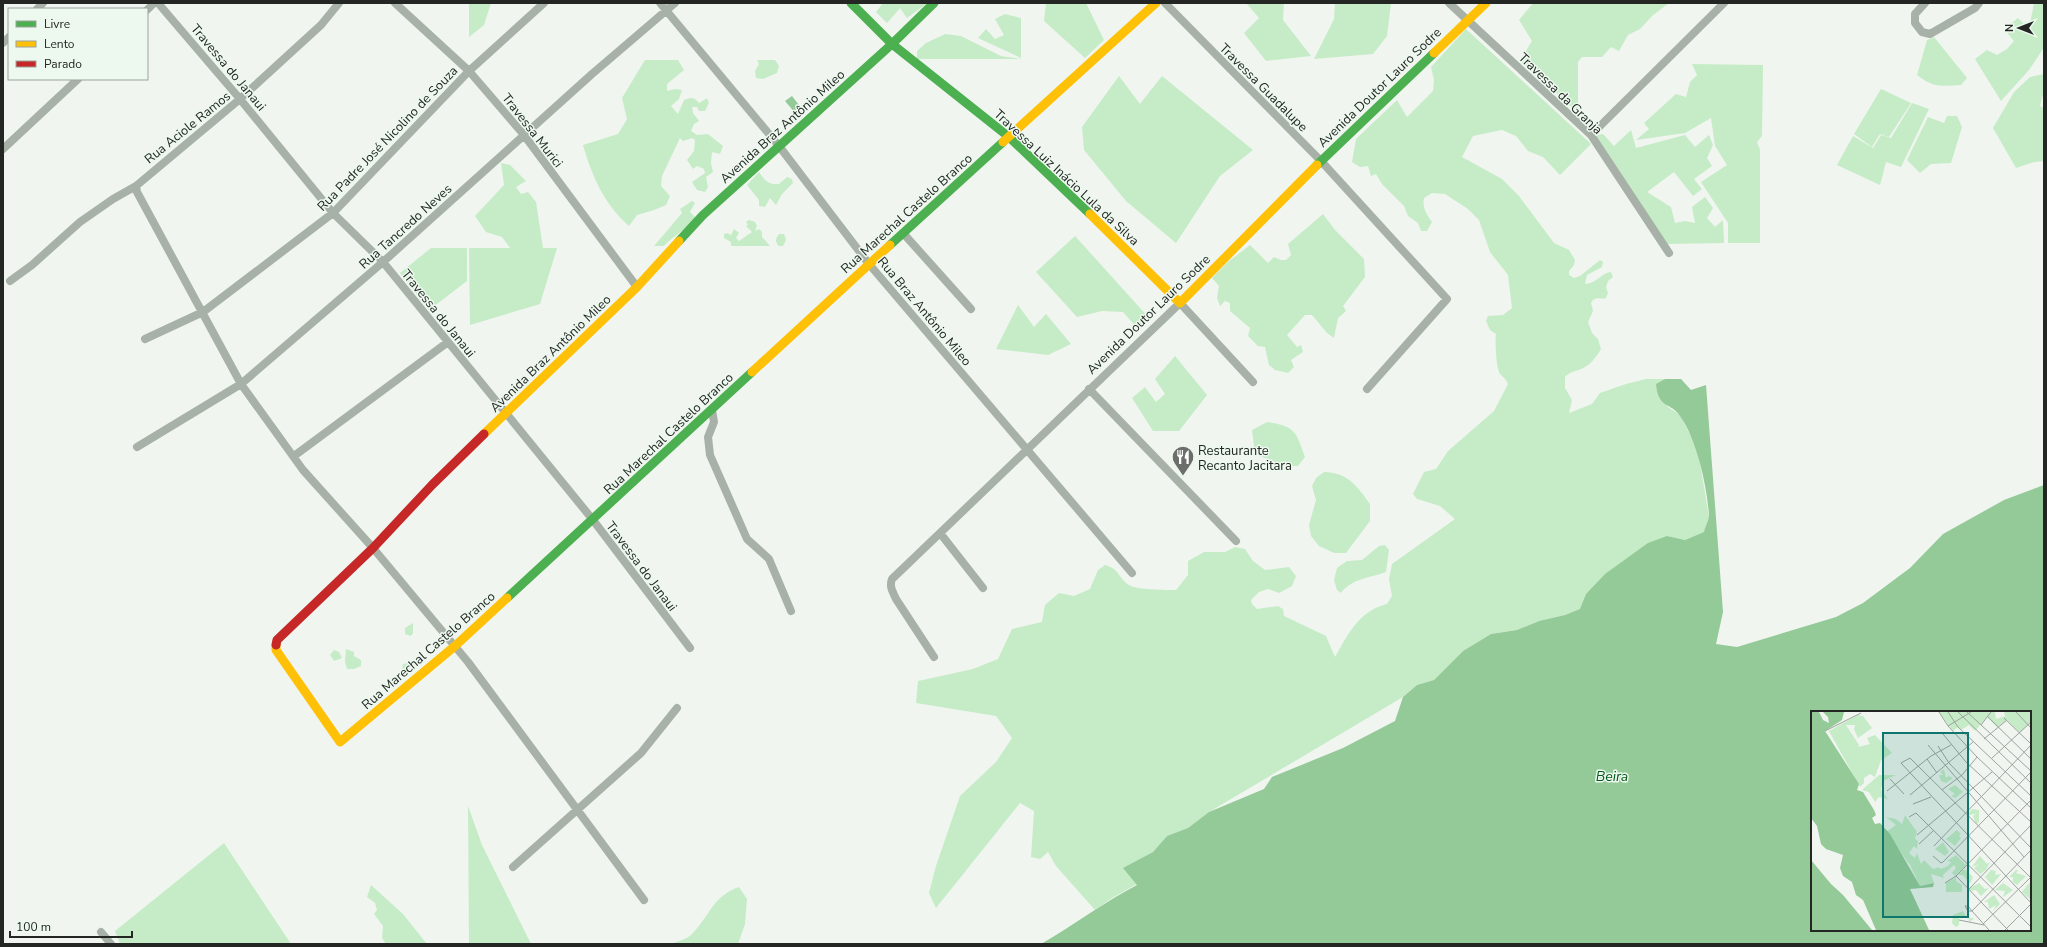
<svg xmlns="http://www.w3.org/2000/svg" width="2047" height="947" viewBox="0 0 2047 947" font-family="'Nunito Sans',sans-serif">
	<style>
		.green { fill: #c5ecc6 }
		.water { fill: #94c998; fill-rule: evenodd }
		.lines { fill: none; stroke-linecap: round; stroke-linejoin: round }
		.street { stroke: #a8b1a8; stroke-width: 8 }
		.fast { stroke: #4caf50; stroke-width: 9 }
		.slow { stroke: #ffc107; stroke-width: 9 }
		.jam { stroke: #c62828; stroke-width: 9 }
		.labels { text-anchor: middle; stroke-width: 3; stroke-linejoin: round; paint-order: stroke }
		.street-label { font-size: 13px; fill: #232623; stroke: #edf8ee }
		.poi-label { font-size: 13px; fill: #232623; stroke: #edf8ee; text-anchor: start }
		.water-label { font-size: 14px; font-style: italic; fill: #025818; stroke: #edf8ee }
		.inset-river { fill: none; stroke: #94c998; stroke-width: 2 }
		.inset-road { fill: none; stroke: #9ea29e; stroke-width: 1 }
		.view { fill: #0f766e; fill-opacity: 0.15; stroke: #0f766e; stroke-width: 2 }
		.inset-edge { fill: none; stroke: #232623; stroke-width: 2 }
	</style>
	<rect width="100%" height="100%" fill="#f0f5f0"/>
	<path class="green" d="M469,3H491L484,25L469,37Z
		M883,3H925L926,4L907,18L900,8L887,23L876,12Z
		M1046,3H1086L1104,40L1085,58L1044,21Z
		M1246,3H1284L1283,20L1311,56L1266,61L1244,33L1259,18Z
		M1335,3H1391L1387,36L1373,54L1314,59L1334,19Z
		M1533,3H1669L1652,16L1640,29L1628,35L1619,51L1611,47L1602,57H1582L1578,62V116H1574L1575,110L1520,61L1532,41L1519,20Z
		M2034,3H2044L2043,49L2029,70L2001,101L1975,59L1987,50L1997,55L2007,49L2014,41L2004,29L2018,18L2029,29Z
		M1005,14L1021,18V58L978,38L986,29L995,39L1004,35L995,19Z
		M1466,29L1591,144L1560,175L1543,157L1528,151L1516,136L1502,130L1473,136L1462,157L1502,179L1519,196L1554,243L1569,250L1575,260L1574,265L1569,271V275L1574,278L1580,276L1600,260L1603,262L1602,267L1587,275L1585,284C1596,284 1601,273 1611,272L1613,277L1608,281L1606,287L1608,293L1606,298C1599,300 1596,295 1591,303L1593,311L1588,322L1592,333L1598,339L1601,349C1597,356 1590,366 1581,369C1574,372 1571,371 1565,377V388L1572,400L1569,413L1592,404L1600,393L1626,384L1646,379H1665L1656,385L1668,407L1680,415L1698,451L1709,517L1704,532L1685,540L1667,536L1586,594L1581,609L1565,615L1539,621L1517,630L1491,634L1463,651L1434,680L1417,685L1403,697L1209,812L1188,828L1167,836L1153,852L1124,868L1137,884L1112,898L1095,910L1056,866L1048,852L1040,859L1031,857L1034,811L1020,803L936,908L929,893L936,866L960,796L996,762L1012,738L996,716L916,703L918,681L973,669L998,659L1012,629L1042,622L1045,605L1059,593L1074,596L1090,589L1098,570L1105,565C1120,569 1118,578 1129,585C1137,590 1166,590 1176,590L1188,575V561L1204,552H1225L1235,547L1245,549L1253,561L1265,570L1289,567L1296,576L1292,586L1279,593L1268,589L1259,592L1251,600L1252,604L1257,609L1278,606L1283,609L1284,616L1326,636L1335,657C1348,634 1359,611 1387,604L1392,596L1389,579L1392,564L1455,519L1440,506L1417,499L1413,494L1424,472L1436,469L1448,451L1494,411L1508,384C1506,379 1504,378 1500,374C1496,368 1495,341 1496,334L1490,330L1486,321L1488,316L1503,315L1512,308L1508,275L1490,252L1479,220L1468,209L1445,194L1432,193L1424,198C1422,207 1426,214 1432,222L1427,231H1421L1418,223L1408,216L1404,206L1382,184L1376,174L1371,176L1368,166L1360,167L1352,162L1356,139L1397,100L1407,117L1433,91L1434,80L1431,67Z
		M945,34L961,36L1001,56L1021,59H917V51L926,43Z
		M1934,37L1967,78L1961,85C1940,86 1934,88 1917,75L1927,40Z
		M645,60H678L684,70L667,84V91L675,89L682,90L679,99L671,106L678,114L684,100C692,97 694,97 699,103L707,98L709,103L705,111H699L697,107H692L693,113L699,121L694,124L691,131L697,135L708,134L723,146L720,154L712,152L711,163L713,172L706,177L708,187L705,192L697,190L692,182L705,173L704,169L697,166L693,169L687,160L694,151L695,140L692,138L683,141L680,138L662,176L661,186L670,196L666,205L654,210L637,215L629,226C604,204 592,176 583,145L618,134L627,119L622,98Z
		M757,60H775L779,66L777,73L763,79L756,78L755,71L759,64Z
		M1692,64L1763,65L1762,136L1757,142L1760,150V243H1728V223L1701,182L1727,165L1715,146L1711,118L1685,133L1636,140L1649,129L1644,123L1676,94L1686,97L1690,82L1697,75Z
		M2044,74V91L2040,106L2044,108V161L2034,162L2016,168L1993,128L2014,92L2030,77Z
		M1119,76L1140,104L1162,76L1253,150L1220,176L1176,243L1126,201L1084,150L1082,127Z
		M1881,89L1911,103L1889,137L1880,134L1872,147L1854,134Z
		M1912,103L1929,109L1901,167L1886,162L1880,185L1837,165L1853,136L1873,148L1881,135L1891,138Z
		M1947,116H1957L1962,127L1951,163L1931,164L1920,173L1907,160L1928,117L1944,123Z
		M1631,130L1636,148L1685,135L1695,147L1709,135L1713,145L1707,158L1712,166L1694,179L1702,189L1693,196L1674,172L1647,192L1671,207L1675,223L1685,221L1695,223L1692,207L1705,197L1713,208L1707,218L1715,227L1723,220L1724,243L1667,244L1596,135L1603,134L1614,146Z
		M501,163L510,165L526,181L516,187L521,194L528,192L536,202L543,248H557L540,304L470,325L469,248H510L502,237L486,232L475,216L504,185Z
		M759,172C765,181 768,185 779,184L787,177L792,179L793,183L782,194L776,205L770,198L765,207L759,206V200L747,185Z
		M692,201L695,203L690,212L695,217C688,230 673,235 664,246H654L682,213L680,209Z
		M1323,214L1335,230L1364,259L1365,277L1343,306L1346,311L1338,318L1334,338L1327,333L1312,315H1305L1287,335L1297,347L1301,345L1303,352L1291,360L1294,367L1288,373L1275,370L1269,365L1265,347L1258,346L1248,336L1250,328L1230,311V303L1225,301L1220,306L1217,298L1219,286L1212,278L1228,262L1250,245L1268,263L1274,257L1281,260H1286L1291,255L1288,244Z
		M749,220L755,222L757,226L755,231L759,229L762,232V237L770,246H731V242L724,238V234L727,233L731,235L734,229L739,233L736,238L739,241L752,232L746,226L748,225L746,222Z
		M779,234H784L786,240L783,246H779C775,242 775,239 779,234Z
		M1075,236L1150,319L1138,329L1123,312L1102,311L1077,317L1036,272Z
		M431,248H467V281L429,310L400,273Z
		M1018,305L1034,327L1046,314L1071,344L1048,355L996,349Z
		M1175,356L1207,395L1179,431H1153L1132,398L1145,387L1156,402L1165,394L1155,379Z
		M1267,422C1296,426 1296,432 1305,457L1298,466H1285L1255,454L1252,430Z
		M1324,472C1347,472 1357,486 1370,504V521L1346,553H1334L1319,546L1311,536L1309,525L1316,500L1312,486L1316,478Z
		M1385,545L1389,550L1386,572C1370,578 1352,578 1341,593L1337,590L1334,580L1337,568L1347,561L1362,560L1379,546Z
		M413,623V633L411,636L405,634V628Z
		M346,649L354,652V656L361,660V666L354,669H347L345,662Z
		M334,650L339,652L342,658L334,661L330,655Z
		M408,663V674L401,675L403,664Z
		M468,806L482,845L531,944H469Z
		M224,843L291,944H120L115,931Z
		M371,885L403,914L427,944H386L382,938L383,926L374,914L377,910L375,903L367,897Z
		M739,887L747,899L745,924L738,944H670C678,941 687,940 693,933C710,915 713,896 739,887Z"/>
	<path class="water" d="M792,96L802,109L796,114L785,101Z
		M1665,379H1681L1691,390L1706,385L1723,612L1716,644L1737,647L1836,617L1863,603L1910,568L1943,534L2004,500L2044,485V944H1041C1074,925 1104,902 1137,885L1123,868L1153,852L1167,836L1188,828L1209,812L1264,789L1272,777L1343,748L1395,721L1403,697L1417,685L1434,680L1463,651L1491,634L1517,630L1539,621L1565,615L1580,609L1586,594L1605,574L1648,543L1667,536L1685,540L1704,532C1705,527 1709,520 1709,515C1707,486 1697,440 1680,416C1671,402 1658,409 1656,384ZM1812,712H2030V930H1812Z"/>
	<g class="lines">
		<path class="street" d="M158,3L240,99L333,213L383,262L593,520L690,648
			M395,3L469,71L524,135L637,287
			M660,3L779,146L869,264L1132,573
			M1165,3L1321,161L1447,299L1367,389
			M1449,3L1591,135L1669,253
			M1925,3L1915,14V23L1922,32L1930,34L1975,8L1979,3
			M37,9L43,3
			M147,10L154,3
			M3,43L9,37
			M1591,135L1724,3
			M3,149L78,79
			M136,186L137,192L241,384L303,470L373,548L468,662L644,900
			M903,233L971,309
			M10,281L32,265L80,222L113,199L136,186L240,99L321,25L339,3
			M145,339L203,312L333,213L469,71L544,3
			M1089,389L1236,541
			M712,410L714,422L708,437L710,455L747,539L769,559L791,611
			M137,447L241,384L383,262L592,74L675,3
			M294,456L448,342
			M940,533L983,588
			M934,657L896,599C893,592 889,587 892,579L1180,303L1253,382
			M513,867L641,753L677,708
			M101,932L111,944"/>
		<path class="fast" d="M851,3L892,44L1009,137L1090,214
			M1317,165L1434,53
			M679,241L703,215L892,44L934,3
			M890,245L1003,142
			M507,598L752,372"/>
		<path class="slow" d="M1434,53L1486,3
			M1003,142L1156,3
			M1090,214L1180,303L1317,165
			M752,372L890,245
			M484,434L637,287L679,241
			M276,645V650L340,742L455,646L507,598"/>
		<path class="jam" d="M276,645L277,640L373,548L432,485L484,434"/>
	</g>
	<defs>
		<g id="restaurant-pin" transform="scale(1.15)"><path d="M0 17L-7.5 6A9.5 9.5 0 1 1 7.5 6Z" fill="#6b6e6b" stroke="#edf8ee"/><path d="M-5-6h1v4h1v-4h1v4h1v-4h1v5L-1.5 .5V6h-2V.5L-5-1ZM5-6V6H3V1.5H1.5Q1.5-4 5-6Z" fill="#fff"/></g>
	</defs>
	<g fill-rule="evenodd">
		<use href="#restaurant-pin" x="1183" y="457"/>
	</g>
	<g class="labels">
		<g class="street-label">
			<text transform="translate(229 67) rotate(50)" y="5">Travessa do Janaui</text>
			<text transform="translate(1264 87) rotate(45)" y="5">Travessa Guadalupe</text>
			<text transform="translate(1379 87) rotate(-44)" y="5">Avenida Doutor Lauro Sodre</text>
			<text transform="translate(1561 93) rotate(44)" y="5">Travessa da Granja</text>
			<text transform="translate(782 126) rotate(-42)" y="5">Avenida Braz Antônio Mileo</text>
			<text transform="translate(187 127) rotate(-39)" y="5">Rua Aciole Ramos</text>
			<text transform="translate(533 130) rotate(52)" y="5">Travessa Murici</text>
			<text transform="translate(387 138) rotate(-46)" y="5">Rua Padre José Nicolino de Souza</text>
			<text transform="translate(1067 177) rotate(43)" y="5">Travessa Luiz Inácio Lula da Silva</text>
			<text transform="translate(906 213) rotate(-42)" y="5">Rua Marechal Castelo Branco</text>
			<text transform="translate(405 226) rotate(-42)" y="5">Rua Tancredo Neves</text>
			<text transform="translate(925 311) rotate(50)" y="5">Rua Braz Antônio Mileo</text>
			<text transform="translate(439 313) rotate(51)" y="5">Travessa do Janaui</text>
			<text transform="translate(1148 314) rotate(-44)" y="5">Avenida Doutor Lauro Sodre</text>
			<text transform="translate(550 353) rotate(-44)" y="5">Avenida Braz Antônio Mileo</text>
			<text transform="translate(668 433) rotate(-43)" y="5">Rua Marechal Castelo Branco</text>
			<text transform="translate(642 566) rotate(53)" y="5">Travessa do Janaui</text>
			<text transform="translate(428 650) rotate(-41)" y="5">Rua Marechal Castelo Branco</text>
		</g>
		<g class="poi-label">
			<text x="1198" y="455">Restaurante<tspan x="1198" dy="15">Recanto Jacitara</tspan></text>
		</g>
		<g class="water-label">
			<text x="1612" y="781">Beira</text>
		</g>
	</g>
	<g transform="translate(1811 711)">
		<rect width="220" height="220" fill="#f0f5f0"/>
		<path d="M128,1H184L185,8L194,5L193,1H220V10L209,22L196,9L186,16L176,6L164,20L158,14L150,19L147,16L142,20ZM47,4L52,5L61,17L47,27L43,18L44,14H35L48,34L47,36L59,33L56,27L64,24L81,42L70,49L64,66L59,63L53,67V72L49,76L18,20ZM133,58L135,67L138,65L142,67L135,72L130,70L128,64H132L129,61ZM68,64H85L72,70L70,79L77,88L68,86L64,91L58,81L51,79ZM144,74L152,81L144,87L140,85L144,83L137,78ZM161,98L168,99V111L165,113L162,105L165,103L156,104ZM94,104L106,121L104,128L107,130L106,138L103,135L98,142L104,147L106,142L110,153L113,149L122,158L128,156L129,158L137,155L140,151L136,150L145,144L155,154L144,165L141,162L145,157L143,154L132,164L133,167L120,163L123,172L109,175L99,154L75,121L85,114L75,106L85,108L91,113ZM146,119L150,123L148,125L150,127L144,135L135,128ZM132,131L138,141L134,145L124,138ZM169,145L176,153L179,151L175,159L169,163L163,157L168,153L161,156ZM152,159H155L162,166L159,173L152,164H147ZM180,159L185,160L184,164L190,163L181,174L174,166ZM205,159H207L205,162L215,165L206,174L202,171V166H198ZM145,166V170L151,174V181H135V172ZM168,172L174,178L178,177L170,185L165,179L159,180V177ZM192,172L202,179L192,186L194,180L184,179ZM218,172L220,173L219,188L211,181ZM183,184L189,193L182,200L185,194L178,198L177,191H173ZM152,200L155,205L163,208L158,211V208L151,205L148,206V214L145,216L141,212L142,204Z" fill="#c5ecc6"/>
		<path d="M0,1H8L12,9L18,12L17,6L12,1H33L31,9L14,20L48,73L46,79L52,81L63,99L65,104L61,107L64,113L69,112L79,123L109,175L123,172L122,176L99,178L118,219H65L52,189L45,184L41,171L32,165L29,157L32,144L15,138L10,133L6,115L0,107ZM0,149L20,173L32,184L61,219H0Z" fill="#94c998"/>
		<path class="inset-river" d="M0,173L35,219"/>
		<path class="inset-road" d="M128,1L137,15L166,46L220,97M137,1L147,16L220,85M147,1L220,72M156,1L220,60M205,1L220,17M176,5L220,48M193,7L220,33M170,14L180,1M137,15L160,1M14,20L50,2M132,23L155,51L220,111M173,28L196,9M117,34L213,146M127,35L138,52L220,137M181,47L220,11M116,48L126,62M79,68L93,83M131,79L151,64L166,46M76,80L120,45L140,34M99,84L162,31M102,93L120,86M98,106L105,102L220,216M106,124L181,61M108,133L122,120M123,135L220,34M122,145L130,152L132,151L220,61M145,165L197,219M220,167L99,47L90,52L220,192M134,172L145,165L220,89M158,178L220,114M161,200L220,139M161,200H157L154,195H157L161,200L178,219M148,209L173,214M172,213L220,166M194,219L220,193"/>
		<path class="view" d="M72,22H157V206H72Z"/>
		<rect width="220" height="220" class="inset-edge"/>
	</g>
	<rect width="2047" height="947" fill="none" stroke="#232623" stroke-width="8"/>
	<rect x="8" y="8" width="140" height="72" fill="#edf8ee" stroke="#9ca49d"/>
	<rect x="16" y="21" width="20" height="6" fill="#4caf50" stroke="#9ca49d"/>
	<text x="44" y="28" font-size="12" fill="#232623">Livre</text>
	<rect x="16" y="41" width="20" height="6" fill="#ffc107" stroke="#9ca49d"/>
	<text x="44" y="48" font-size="12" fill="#232623">Lento</text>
	<rect x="16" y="61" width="20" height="6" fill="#c62828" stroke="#9ca49d"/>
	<text x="44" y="68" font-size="12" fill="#232623">Parado</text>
	<g transform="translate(2019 28) rotate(270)" stroke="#edf8ee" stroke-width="3" paint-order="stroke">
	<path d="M0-3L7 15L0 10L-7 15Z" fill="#232623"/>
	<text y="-6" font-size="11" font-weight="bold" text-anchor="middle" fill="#232623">N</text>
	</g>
	<path d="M10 931v6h122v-6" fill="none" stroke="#232623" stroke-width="2"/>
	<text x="16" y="931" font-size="12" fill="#232623" stroke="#edf8ee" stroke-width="3" paint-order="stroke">100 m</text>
</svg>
